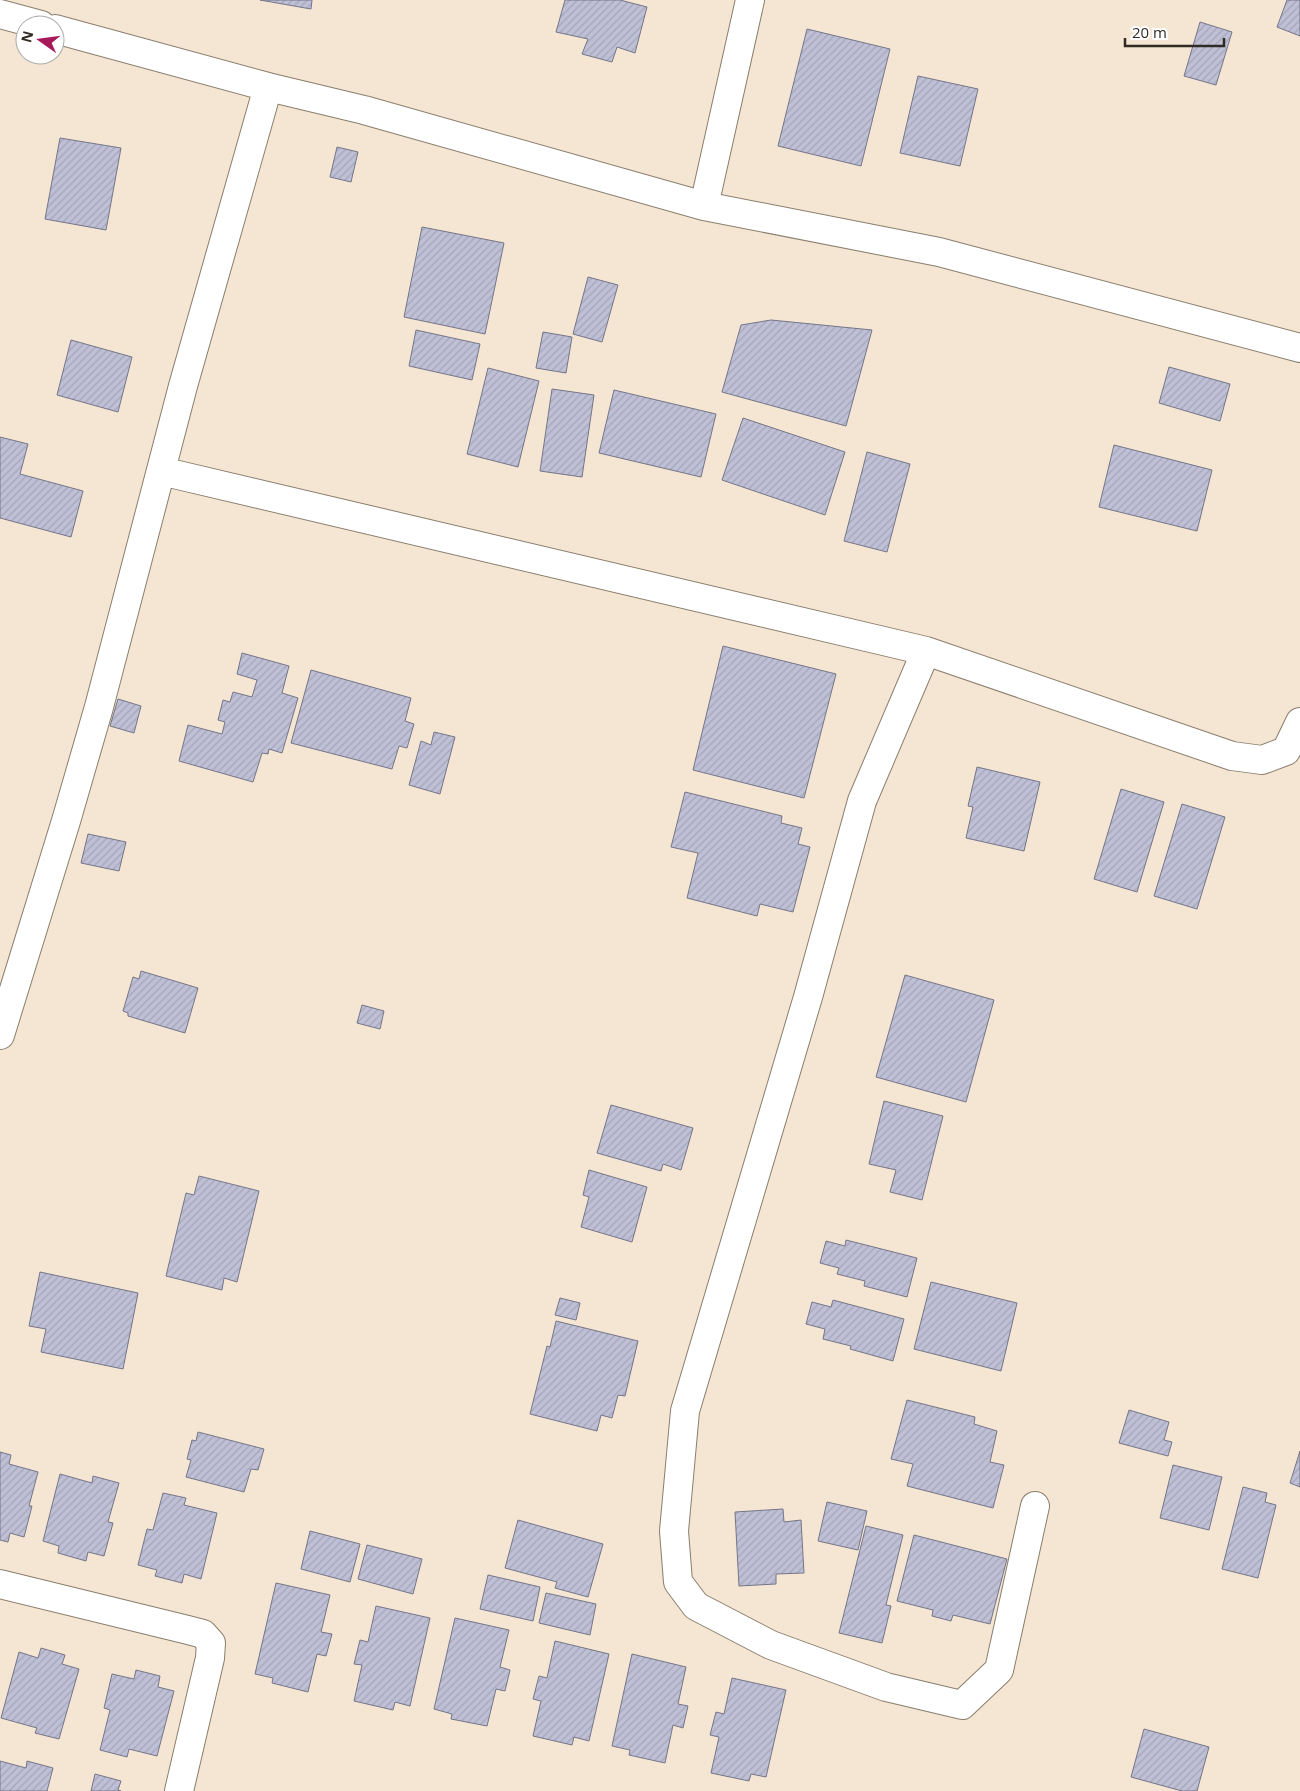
<svg xmlns="http://www.w3.org/2000/svg" width="1300" height="1791" viewBox="0 0 1300 1791" font-family="'Open Sans',sans-serif">
	<style>
		.building { fill: url(#building-hatch); stroke: #747588 }
		.lines { fill: none; stroke-linecap: round; stroke-linejoin: round }
		.street-casing { stroke: #8a7e6d; stroke-width: 30 }
		.street { stroke: #fff; stroke-width: 28 }
	</style>
	<defs>
		<pattern id="building-hatch" width="6" height="6" patternUnits="userSpaceOnUse" patternTransform="scale(1.25)"><rect width="6" height="6" fill="#bfc0d6"/><path d="M-1 1l2-2M0 6l6-6M5 7l2-2" fill="none" stroke="#a4a5b8"/></pattern>
	</defs>
	<rect width="100%" height="100%" fill="#f4e6d3"/>
	<path class="building" d="M260,0H312L311,9Z
		M565,0H620L647,7L635,53L617,47L612,62L582,54L588,39L556,32Z
		M1287,0H1300V36L1277,27Z
		M1200,22L1232,32L1216,85L1184,76Z
		M807,29L890,49L861,166L778,146Z
		M918,76L978,89L960,166L900,153Z
		M60,138L121,148L106,230L45,219Z
		M337,147L358,152L351,182L330,177Z
		M422,227L504,243L485,334L404,317Z
		M588,277L618,285L602,342L573,334Z
		M771,320L872,330L846,426L722,392L741,325Z
		M416,330L480,344L472,380L409,366Z
		M543,332L572,337L566,373L536,368Z
		M71,340L132,357L118,412L57,395Z
		M1169,367L1230,384L1220,421L1159,403Z
		M488,368L539,381L518,467L467,454Z
		M552,389L594,395L582,477L540,471Z
		M614,390L716,414L701,477L599,453Z
		M743,418L845,452L825,515L722,480Z
		M0,437L28,444L20,474L83,491L71,537L0,518Z
		M1114,445L1212,470L1197,531L1099,507Z
		M867,452L910,464L887,552L844,541Z
		M723,646L836,674L804,798L693,770Z
		M242,653L289,666L282,693L298,698L282,753L269,749L268,754L262,753L253,782L179,761L188,725L222,734L225,722L218,720L223,700L230,702L233,692L252,697L257,680L237,674Z
		M311,670L411,698L405,721L414,724L407,748L399,746L392,769L291,743Z
		M118,699L141,706L134,733L110,726Z
		M434,732L455,737L440,794L409,785L421,741L431,745Z
		M977,767L1040,782L1024,851L966,838L973,807L968,806Z
		M1121,789L1164,802L1137,892L1094,879Z
		M685,792L782,816L781,823L802,828L798,844L810,847L793,912L760,904L757,916L687,898L698,853L671,847Z
		M1182,804L1225,817L1197,909L1154,896Z
		M88,834L126,842L119,871L81,863Z
		M141,971L198,988L185,1033L128,1016V1013L123,1011L133,977L139,979Z
		M905,975L994,1000L966,1102L876,1077Z
		M362,1005L384,1011L380,1029L357,1023Z
		M884,1101L943,1116L922,1200L890,1192L896,1170L869,1164Z
		M611,1105L693,1128L681,1170L663,1164L661,1171L597,1153Z
		M589,1170L647,1187L632,1242L581,1227L589,1197L583,1195Z
		M199,1176L259,1191L237,1282L224,1278L222,1290L166,1276L186,1193L194,1195Z
		M846,1240L917,1258L907,1297L864,1286L865,1281L837,1274L839,1268L820,1263L826,1241L845,1246Z
		M40,1272L138,1293L123,1369L41,1352L46,1329L29,1326Z
		M931,1282L1017,1303L1001,1371L914,1349Z
		M560,1298L580,1303L576,1320L555,1315Z
		M833,1300L904,1319L893,1361L850,1349L851,1346L823,1339L825,1329L806,1324L812,1302L831,1307Z
		M556,1321L638,1341L625,1396L618,1395L612,1418L601,1415L597,1431L530,1414L547,1346L550,1347Z
		M907,1400L975,1417L974,1424L997,1431L990,1462L1004,1465L993,1508L907,1486L913,1464L891,1459Z
		M1129,1410L1169,1422L1164,1440L1172,1442L1168,1456L1119,1443Z
		M198,1432L264,1449L258,1470L251,1469L244,1492L186,1477L191,1460L187,1459L192,1440L196,1441Z
		M1300,1451V1487L1290,1483Z
		M0,1452L11,1455L9,1464L38,1472L29,1506H32L24,1537L10,1533L8,1542L0,1540Z
		M1173,1465L1222,1477L1209,1530L1160,1518Z
		M60,1474L92,1483L93,1476L119,1483L108,1522L113,1523L104,1556L88,1552L86,1561L58,1553L59,1546L43,1541Z
		M1243,1487L1267,1493L1265,1502L1276,1505L1258,1578L1222,1569Z
		M163,1493L186,1498L184,1505L217,1513L201,1579L184,1574L182,1583L155,1576L157,1570L138,1565L147,1529L153,1530Z
		M827,1502L867,1511L858,1550L818,1541Z
		M783,1509L784,1522L801,1520L804,1573L776,1574V1584L739,1586L735,1512Z
		M518,1520L603,1544L588,1597L555,1588L557,1582L505,1568Z
		M866,1526L903,1535L886,1605L891,1606L882,1643L839,1633Z
		M310,1531L360,1544L350,1582L301,1569Z
		M914,1535L1007,1559L990,1624L953,1615L951,1621L932,1616L933,1610L897,1601Z
		M367,1545L422,1559L413,1594L358,1579Z
		M488,1575L540,1587L533,1621L480,1609Z
		M276,1583L330,1595L321,1632L332,1634L326,1656L317,1654L308,1692L272,1683L273,1678L255,1674Z
		M546,1593L596,1604L590,1635L539,1623Z
		M376,1606L430,1618L410,1706L395,1702L393,1710L354,1701L362,1665L354,1664L360,1640L368,1642Z
		M455,1618L509,1630L500,1667L510,1670L505,1691L496,1689L487,1726L451,1719L452,1714L434,1709Z
		M555,1641L609,1654L589,1741L574,1737L572,1745L533,1736L541,1701L533,1699L539,1676L547,1678Z
		M41,1648L65,1655L62,1664L79,1669L59,1739L35,1733L37,1728L1,1718L19,1652L38,1658Z
		M632,1654L686,1667L678,1704L688,1706L683,1728L673,1725L665,1763L629,1755L630,1750L612,1746Z
		M136,1670L160,1676L158,1687L174,1691L157,1756L129,1749L127,1757L100,1750L110,1710L104,1708L112,1674L134,1679Z
		M732,1678L786,1690L766,1777L751,1774L749,1781L711,1773L719,1737L710,1735L716,1712L724,1714Z
		M1144,1729L1209,1747L1197,1791H1182L1131,1777Z
		M0,1761L26,1768L27,1761L53,1768L47,1791H0Z
		M95,1774L121,1781L118,1790L121,1791H91Z"/>
	<g class="lines">
		<g class="street-casing">
			<path id="street" d="M750,0L704,206L939,252L1300,348
				M0,14L41,25
				M55,29L268,87
				M161,471L926,651L1232,756L1262,760L1286,751L1300,722
				M926,651L862,801L808,997L685,1411L674,1531L678,1582L696,1606L771,1645L886,1687L962,1705L999,1670L1035,1506
				M0,1035L66,821L99,707L183,386L268,87L364,110L704,206
				M0,1584L188,1630L203,1634L211,1643L210,1658L179,1791"/>
		</g>
		<use href="#street" class="street"/>
	</g>
	<g transform="translate(40 40) rotate(284)"><circle r="24" fill="#ffffff" stroke="#acaaa7"/>
	<path d="M0-4L9 19L0 12L-9 19Z" fill="#a7195a"/>
	<text y="-8" font-size="14" font-weight="bold" text-anchor="middle" fill="#302b24">N</text>
	</g>
	<path d="M1125 38v8h99v-8" fill="none" stroke="#302b24" stroke-width="2.5"/>
	<text x="1132" y="38" font-size="15" fill="#302b24" stroke="#ffffff" stroke-width="4" paint-order="stroke">20 m</text>
</svg>
